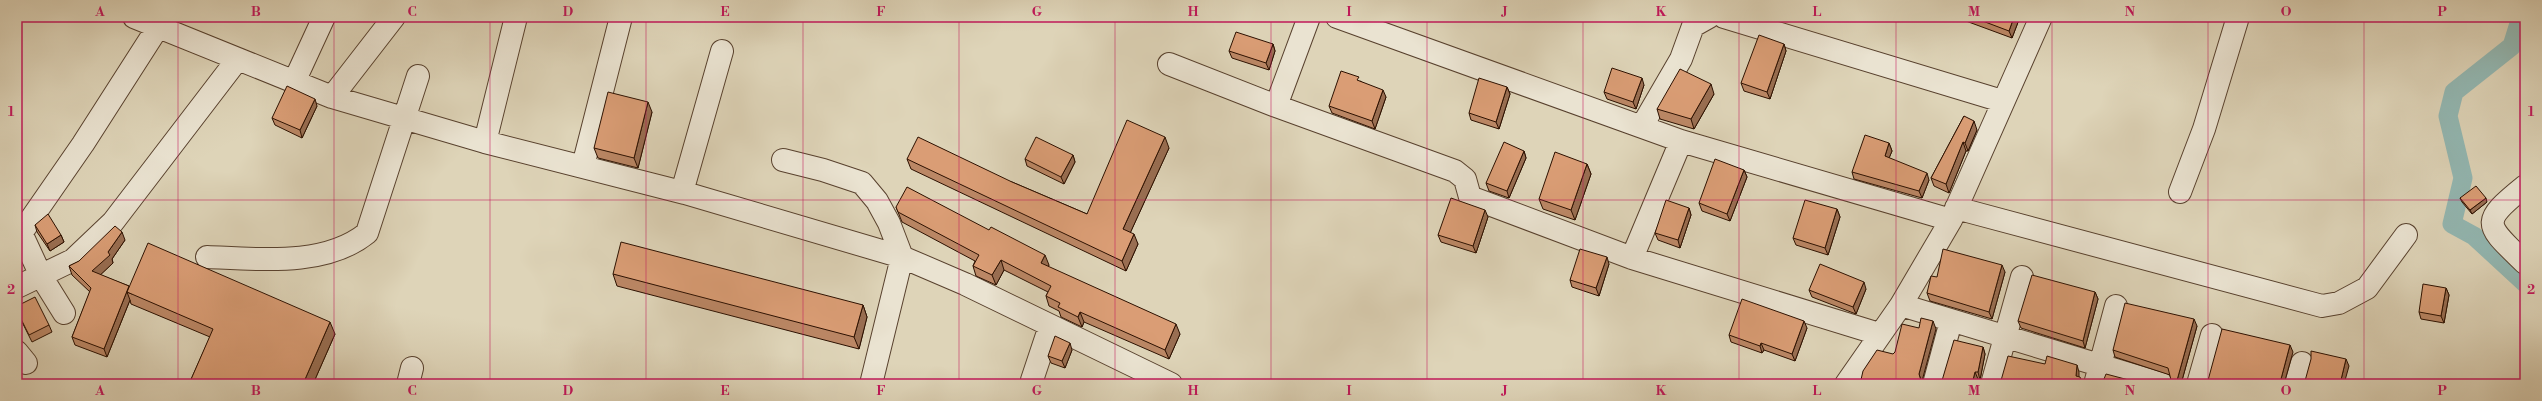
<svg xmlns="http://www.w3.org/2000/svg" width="2542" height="401" viewBox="0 0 2542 401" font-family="'Libre Bodoni',serif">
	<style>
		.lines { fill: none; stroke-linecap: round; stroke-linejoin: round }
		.canal { stroke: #93b8b3; stroke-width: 19 }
		.minor-casing { stroke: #58412e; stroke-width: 24 }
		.minor { stroke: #eae3d1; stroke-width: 22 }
		.wall { fill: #bb8765; stroke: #2c1000 }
		.shaded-wall { fill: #996e52; stroke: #2c1000 }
		.building { fill: #da9d75; stroke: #2c1000 }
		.grid { fill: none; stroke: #c2185b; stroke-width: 1; stroke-opacity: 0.55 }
		.neatline { fill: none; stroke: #c2185b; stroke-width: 1.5 }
		.grid-label { font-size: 13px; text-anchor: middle; font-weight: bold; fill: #c2185b }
	</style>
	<rect width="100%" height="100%" fill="#ded4b8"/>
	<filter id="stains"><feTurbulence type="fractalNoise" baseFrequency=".005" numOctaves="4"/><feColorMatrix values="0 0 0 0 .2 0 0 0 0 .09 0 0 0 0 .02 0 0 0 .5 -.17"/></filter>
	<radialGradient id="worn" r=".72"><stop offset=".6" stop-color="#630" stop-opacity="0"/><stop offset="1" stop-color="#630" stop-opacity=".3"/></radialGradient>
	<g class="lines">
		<path class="canal" d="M2521,17L2512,46L2454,92L2448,116L2463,178L2452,224L2474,236L2525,283"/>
		<g class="minor-casing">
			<path id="minor" d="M134,17L332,97L485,142L685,193L902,257L965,284L1171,384
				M1337,17L1681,141L1951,220
				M1724,17L2002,101
				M1169,64L1276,106L1455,171L1465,179L1470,197L1632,258
				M294,82L324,17
				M332,97L394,17
				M1276,106L1309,17
				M1642,126L1681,59L1693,26L1709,17
				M1681,141L1632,258L1879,334
				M485,142L516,17
				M783,160L823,170L862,183L877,201L889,223L902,257L871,384
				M583,166L621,17
				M2525,186C2479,223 2485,224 2525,263
				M682,192L722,51
				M2180,192L2204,129L2238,17
				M1956,208L2322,306L2339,303L2367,288L2406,235
				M17,224L41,276L64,313
				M22,232L83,144L158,27
				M207,257C259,259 325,267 367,233L418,76
				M17,287L73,260L113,222L237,60
				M1901,305L2162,384
				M17,352L26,363
				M1032,380L1050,326
				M408,384L412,368
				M1846,384L1901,305L1951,220L2041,17
				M1934,384L1951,321
				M1992,384L2022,277
				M2095,384L2116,306
				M2198,384L2212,335
				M2296,384L2302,363"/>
		</g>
		<use href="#minor" class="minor"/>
	</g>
	<path class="wall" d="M1955,17H2020L2012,38Z
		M1273,44L1275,51L1269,70L1232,58L1229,51Z
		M1784,44L1786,51L1770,99L1744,91L1741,83Z
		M1360,81L1386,97L1375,129L1332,113L1329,106Z
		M1644,85L1636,109L1607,99L1604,92Z
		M1507,87L1510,94L1499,129L1471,120L1469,113Z
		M1714,94L1694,129L1660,119L1657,109Z
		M317,106L302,138L275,125L272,118Z
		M652,112L638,168L598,158L594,148Z
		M1964,116L1977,130L1968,151H1966L1949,193L1934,186L1931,178Z
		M1889,143L1892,151L1889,158L1929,180L1922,198L1854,179L1852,172Z
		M1169,148L1130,233L1138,244L1126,271L911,169L907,159L1012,182L1087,214Z
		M1524,151L1526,158L1509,198L1489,191L1486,183Z
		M1073,155L1075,162L1064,184L1027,166L1025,159Z
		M1587,164L1591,174L1575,220L1543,209L1539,199Z
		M1744,170L1747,177L1730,221L1702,211L1699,203Z
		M2460,198L2487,202L2472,214L2462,202Z
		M896,207L1049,265L1048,267L1180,334L1169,359L1084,322L1082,327L1061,317L1059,311L1049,306L1046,296L1048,292L1004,270L996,285L976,276L973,266L975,261L902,222Z
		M1689,208L1691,215L1680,248L1658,240L1655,233Z
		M1837,209L1840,217L1828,255L1796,245L1793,238Z
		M1488,217L1476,253L1441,242L1438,235Z
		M35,225L61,235L64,242L50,251L37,232Z
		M125,240L112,259L113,263L100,275L129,286L130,287L335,334L313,384H189L210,337L131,304L130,300L107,357L75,345L72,337L90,292L72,275L69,266Z
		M1609,264L1599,296L1572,287L1570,280Z
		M2005,272L1992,319L1930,301L1927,293L1937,277Z
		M613,274L863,305L867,317L859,349L617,286Z
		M2446,288L2449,295L2444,323L2421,319L2419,312Z
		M1866,289L1856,314L1812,297L1809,290Z
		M2095,292L2098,299L2085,348L2021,328L2018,321Z
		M17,306L49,325L52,332L32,342L17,312Z
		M2197,326L2181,384H2167L2171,380L2170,375L2115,357L2113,350Z
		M1807,328L1795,361L1764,350L1762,353L1731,342L1729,335Z
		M1983,347L1985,354L1980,380L1978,379L1941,384Z
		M1072,350L1065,368L1051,363L1048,356Z"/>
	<path class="shaded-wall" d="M2014,17H2020L2012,38L2009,31Z
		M1273,44L1275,51L1269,70L1266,63Z
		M1784,44L1786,51L1770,99L1767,92Z
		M1642,78L1644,85L1636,109L1633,102Z
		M1711,84L1714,94L1694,129L1691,119Z
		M1507,87L1510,94L1499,129L1496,122Z
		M1383,90L1386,97L1375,129L1372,121Z
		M315,99L317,106L302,138L300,130Z
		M648,102L652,112L638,168L634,158Z
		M1974,121L1977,130L1968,151L1965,143Z
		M1165,137L1169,148L1127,240L1123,229Z
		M1963,142L1966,151L1949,193L1946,184Z
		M1889,143L1892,151L1887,163L1885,156Z
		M1524,151L1526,158L1509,198L1507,191Z
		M1073,155L1075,162L1064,184L1061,177Z
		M1587,164L1591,174L1575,220L1571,210Z
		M1744,170L1747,177L1730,221L1727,214Z
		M1927,173L1929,180L1922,198L1919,191Z
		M2486,198L2487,202L2472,214L2470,210Z
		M1689,208L1691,215L1680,248L1678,240Z
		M1837,209L1840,217L1828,255L1825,248Z
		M1485,210L1488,217L1476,253L1473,246Z
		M122,232L125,240L112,259L113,263L95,280L92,271L108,252Z
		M1134,234L1138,244L1126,271L1122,261Z
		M61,235L64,242L50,251L47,244Z
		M1045,255L1049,265L1045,273L1041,263Z
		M1607,257L1609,264L1599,296L1596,288Z
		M1001,260L1004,270L996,285L992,275Z
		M2002,265L2005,272L1992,319L1989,312Z
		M1864,282L1866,289L1856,314L1853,307Z
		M129,286L132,294L127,292L130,300L107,357L104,349Z
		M2446,288L2449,295L2444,323L2441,316Z
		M2095,292L2098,299L2085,348L2083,341Z
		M863,305L867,317L859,349L854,337Z
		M1080,312L1084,322L1082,327L1078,317Z
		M2194,319L2197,326L2181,384H2176Z
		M1804,321L1807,328L1795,361L1792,354Z
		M1933,321L1936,329L1922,381L1923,384H1922L1919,374Z
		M330,322L335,334L313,384H303Z
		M1176,324L1180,334L1169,359L1165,350Z
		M1070,343L1072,350L1065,368L1062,361Z
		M1761,343L1764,350L1762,353L1760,346Z
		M2290,345L2293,352L2284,384H2283L2281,379Z
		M1983,347L1985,354L1980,380L1978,372Z
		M2346,359L2349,366L2344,384H2340Z
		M2077,365L2079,372V383L2076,376Z
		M1975,372L1978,379L1976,384H1972Z"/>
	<path class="building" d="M1972,17H2014L2009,31Z
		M1236,32L1273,44L1266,63L1229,51Z
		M1759,35L1784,44L1767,92L1741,83Z
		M1612,68L1642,78L1633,102L1604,92Z
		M1680,69L1711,84L1691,119L1657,109Z
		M1341,71L1359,77L1357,80L1383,90L1372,121L1329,106Z
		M1479,78L1507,87L1496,122L1469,113Z
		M287,86L315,99L300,130L272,118Z
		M608,92L648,102L634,158L594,148Z
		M1964,116L1974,121L1965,143L1963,142L1946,184L1931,178Z
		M1127,120L1165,137L1123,229L1134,234L1122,261L907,159L918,137L1012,182L1087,214Z
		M1865,135L1889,143L1885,156L1927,173L1919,191L1852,172Z
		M1036,137L1073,155L1061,177L1025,159Z
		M1504,142L1524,151L1507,191L1486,183Z
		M1555,152L1587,164L1571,210L1539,199Z
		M1715,159L1744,170L1727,214L1699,203Z
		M2476,186L2486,198L2470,210L2460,198Z
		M907,187L989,230L991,227L1045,255L1041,263L1176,324L1165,350L1080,312L1078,317L1058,307L1060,303L1046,296L1051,286L1001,260L992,275L973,266L979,255L898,212L896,207Z
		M1451,198L1485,210L1473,246L1438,235Z
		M1666,200L1689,208L1678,240L1655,233Z
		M1805,200L1837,209L1825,248L1793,238Z
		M48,214L61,235L47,244L35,225Z
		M115,226L122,232L108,252L110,255L92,271L129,286L104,349L72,337L91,288L69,266L79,261Z
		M621,242L863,305L854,337L613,274Z
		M148,243L330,322L303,384H189L213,329L127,292Z
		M1580,249L1607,257L1596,288L1570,280Z
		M1943,249L2002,265L1989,312L1927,293L1931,276L1937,277Z
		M1820,264L1864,282L1853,307L1809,290Z
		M2032,275L2095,292L2083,341L2018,321Z
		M2423,284L2446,288L2441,316L2419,312Z
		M35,297L49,325L29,335L17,311V306Z
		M1742,299L1804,321L1792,354L1761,343L1760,346L1729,335Z
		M2125,303L2194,319L2176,384H2167L2171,380L2168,368L2113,350Z
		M1921,318L1933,321L1919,374L1922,384H1860L1863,371L1877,350L1893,354L1895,352L1902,324L1919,328Z
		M2222,329L2290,345L2281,379L2284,384H2207Z
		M1055,336L1070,343L1062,361L1048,356Z
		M1954,340L1983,347L1978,372H1975L1972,384H1941Z
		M2311,351L2346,359L2340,384H2303L2305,381L2311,359Z
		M2008,356L2045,364L2047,356L2077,365L2076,376L2080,377L2083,384H2000Z
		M2106,374L2144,384H2102Z"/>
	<path class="grid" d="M178,17V384M334,17V384M490,17V384M646,17V384M803,17V384M959,17V384M1115,17V384M1271,17V384M1427,17V384M1583,17V384M1739,17V384M1896,17V384M2052,17V384M2208,17V384M2364,17V384M17,200H2525"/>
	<rect width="2542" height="401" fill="none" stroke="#ded4b8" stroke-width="44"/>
	<rect x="22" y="22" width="2498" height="357" class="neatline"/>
	<g class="grid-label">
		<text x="100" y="16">A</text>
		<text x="256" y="16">B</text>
		<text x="412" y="16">C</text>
		<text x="568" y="16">D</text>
		<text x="725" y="16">E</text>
		<text x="881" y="16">F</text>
		<text x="1037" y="16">G</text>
		<text x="1193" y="16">H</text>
		<text x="1349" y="16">I</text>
		<text x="1505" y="16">J</text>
		<text x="1661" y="16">K</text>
		<text x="1817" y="16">L</text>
		<text x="1974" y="16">M</text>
		<text x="2130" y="16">N</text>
		<text x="2286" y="16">O</text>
		<text x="2442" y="16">P</text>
		<text x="11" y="116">1</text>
		<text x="2531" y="116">1</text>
		<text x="11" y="294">2</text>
		<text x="2531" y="294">2</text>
		<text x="100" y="395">A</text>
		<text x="256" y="395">B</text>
		<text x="412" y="395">C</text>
		<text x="568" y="395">D</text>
		<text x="725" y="395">E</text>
		<text x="881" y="395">F</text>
		<text x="1037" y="395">G</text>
		<text x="1193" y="395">H</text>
		<text x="1349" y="395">I</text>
		<text x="1505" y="395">J</text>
		<text x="1661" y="395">K</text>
		<text x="1817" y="395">L</text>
		<text x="1974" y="395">M</text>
		<text x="2130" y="395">N</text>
		<text x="2286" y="395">O</text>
		<text x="2442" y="395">P</text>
	</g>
	<rect width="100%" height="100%" filter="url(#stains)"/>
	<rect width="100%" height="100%" fill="url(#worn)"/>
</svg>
